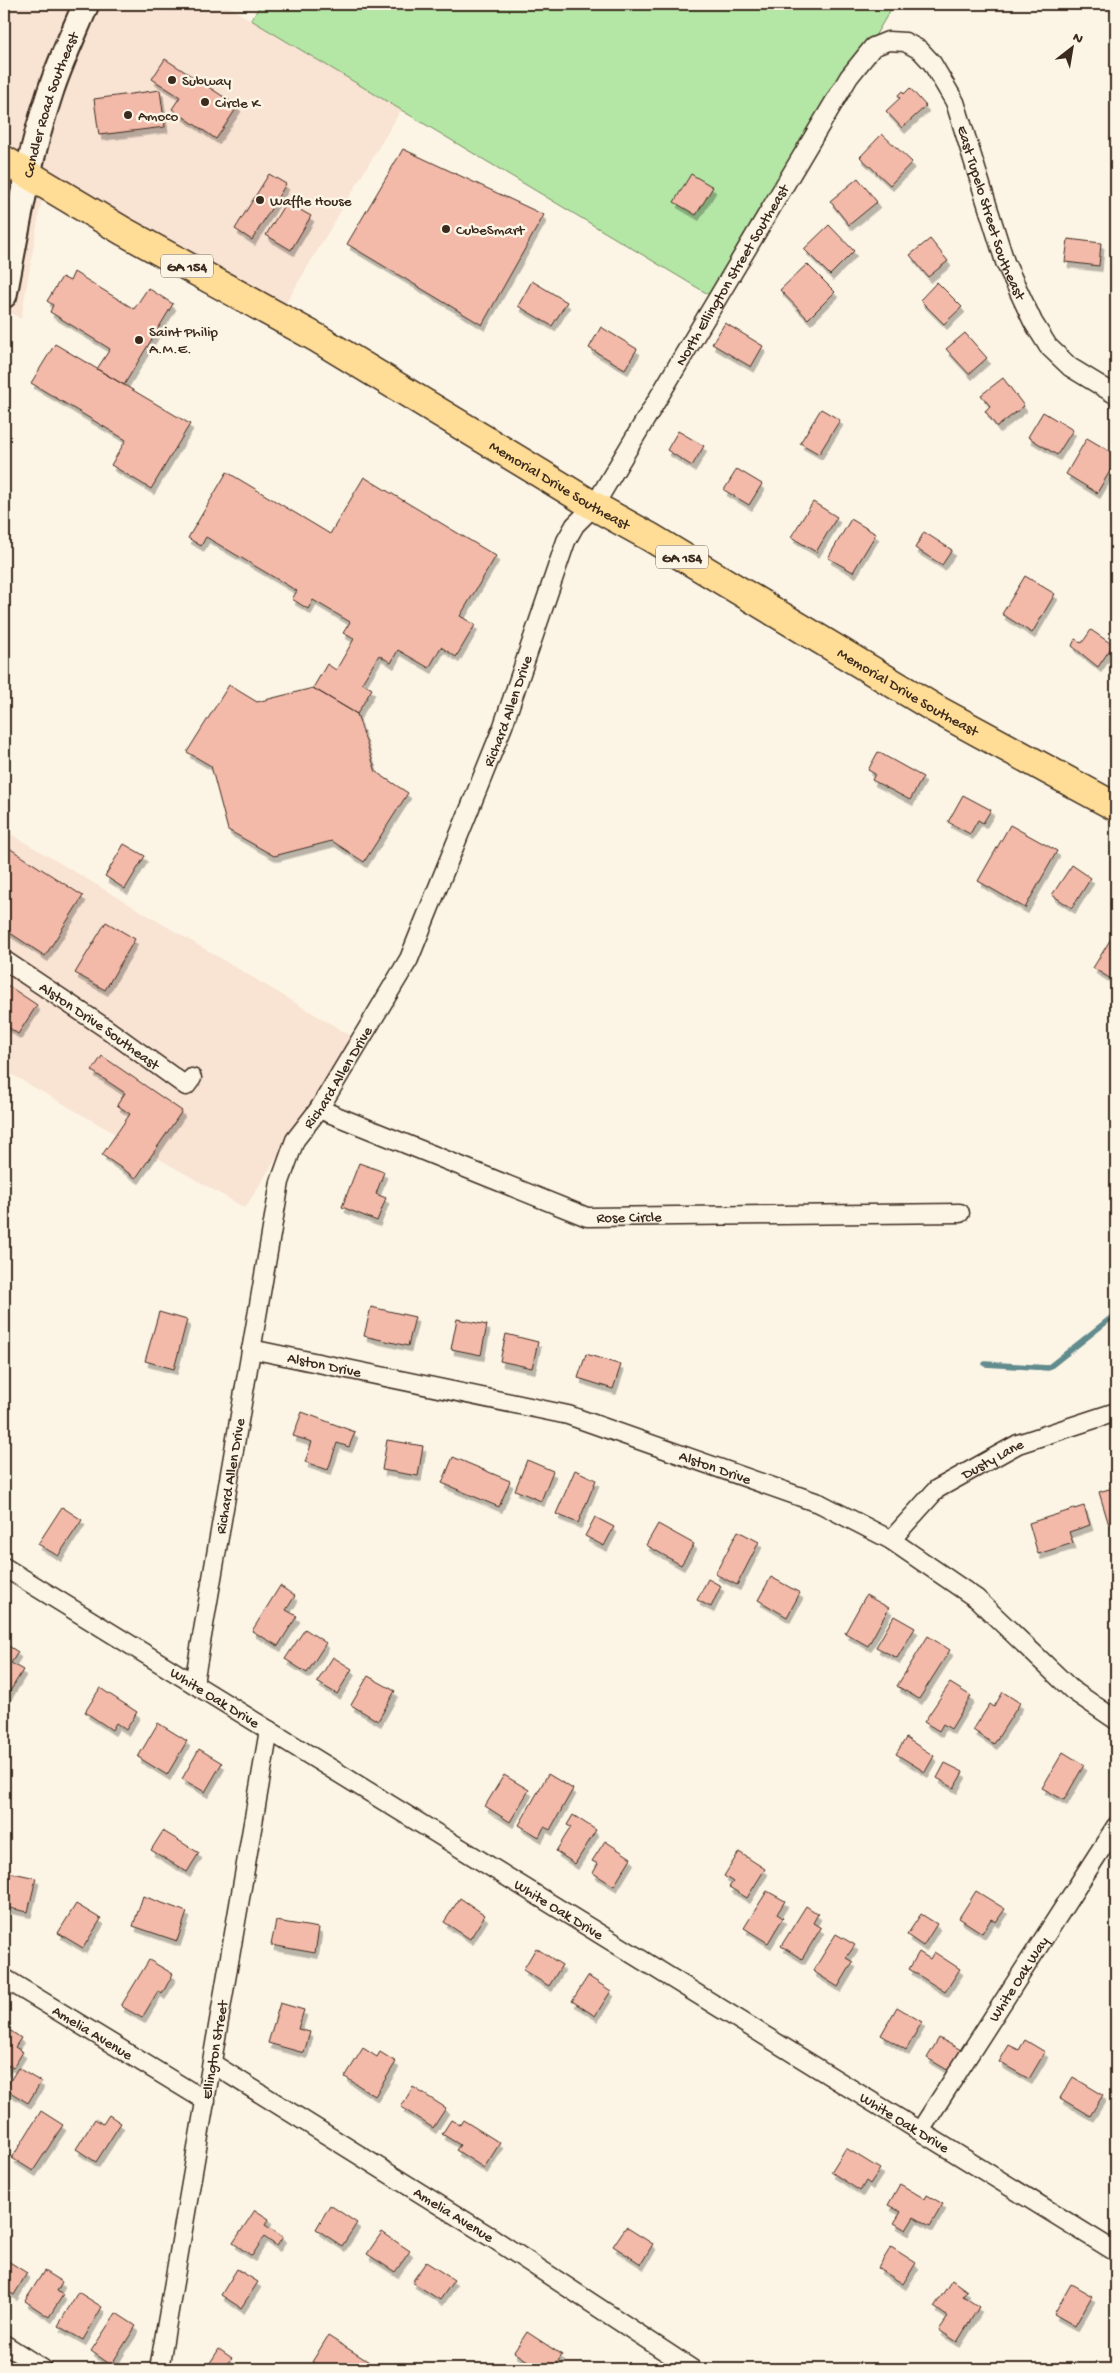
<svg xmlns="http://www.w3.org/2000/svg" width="1120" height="2373" viewBox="0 0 1120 2373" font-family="'Gochi Hand',sans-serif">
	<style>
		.built { fill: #f9e3d3 }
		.green { fill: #b4e6a6; stroke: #788862 }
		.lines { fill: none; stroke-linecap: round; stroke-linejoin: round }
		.stream { stroke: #628b8e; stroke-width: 5.5 }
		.building { fill: #f3baaa; stroke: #3b2a1e; filter: url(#shadow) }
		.minor-casing { stroke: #3b2a1e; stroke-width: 21 }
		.secondary-casing { stroke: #3b2a1e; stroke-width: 29 }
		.primary-casing { stroke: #3b2a1e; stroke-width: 31 }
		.minor { stroke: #fcf5e5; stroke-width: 18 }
		.secondary { stroke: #fcf5e5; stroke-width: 25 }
		.primary { stroke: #ffdd96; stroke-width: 28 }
		.poi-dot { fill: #3b2a1e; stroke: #fcf5e5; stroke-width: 2 }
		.labels { text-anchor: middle; stroke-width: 5; stroke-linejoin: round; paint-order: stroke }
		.shield { fill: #fcf5e5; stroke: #75675a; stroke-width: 1 }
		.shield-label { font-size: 14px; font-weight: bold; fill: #3b2a1e }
		.poi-label { font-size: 15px; fill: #3b2a1e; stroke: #fcf5e5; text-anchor: start }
		.street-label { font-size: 15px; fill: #3b2a1e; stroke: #fcf5e5 }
	</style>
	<defs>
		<filter id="shadow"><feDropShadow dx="3" dy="5.5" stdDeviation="0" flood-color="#0004"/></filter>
	</defs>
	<rect width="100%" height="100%" fill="#fcf5e5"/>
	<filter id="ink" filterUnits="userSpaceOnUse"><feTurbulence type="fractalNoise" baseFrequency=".02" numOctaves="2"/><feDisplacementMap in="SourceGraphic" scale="10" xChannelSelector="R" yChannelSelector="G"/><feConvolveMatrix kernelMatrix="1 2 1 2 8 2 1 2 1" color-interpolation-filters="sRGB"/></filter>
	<g filter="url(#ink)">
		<path class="built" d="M4,4H224L401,110L277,318L42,198L21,319L4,308Z
			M4,830L353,1037L245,1208L4,1070Z
			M4,1966L22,1975L4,2001Z"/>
		<path class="green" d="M261,4H894L718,300L251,20Z"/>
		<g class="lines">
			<path class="stream" d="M985,1364L1048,1368L1116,1314"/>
		</g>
		<path class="building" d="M165,59L238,106L216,139L172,109L180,97L152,79Z
			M910,88L926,106L902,128L886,111L900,98L898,95L902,91L904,94Z
			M160,90L165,127L99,135L94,99Z
			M882,134L912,162L890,185L860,157Z
			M403,149L544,215L482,325L347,244Z
			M269,174L286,184L252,240L235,229Z
			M691,174L713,187L696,215L674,202Z
			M858,178L877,202L849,225L830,201Z
			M286,202L311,216L291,250L266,235Z
			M829,225L854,251L830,275L804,249Z
			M930,239L948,261L928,277L910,255Z
			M1068,239L1101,243L1099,266L1065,262Z
			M807,264L835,292L808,319L780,290Z
			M74,272L134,309L148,288L173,304L124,385L97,369L110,349L50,312L53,305L47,301L62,277L70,281Z
			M532,281L567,302L552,326L518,306Z
			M937,282L962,307L944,324L920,300Z
			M725,323L763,346L751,367L712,344Z
			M601,327L637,349L625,369L589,348Z
			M965,333L987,358L969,374L946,349Z
			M55,344L190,424L151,489L111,465L126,440L31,383Z
			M1003,378L1024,406L997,427L985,411L990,406L981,395Z
			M821,409L840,420L819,454L800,443Z
			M1043,412L1073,430L1057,455L1028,437Z
			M678,431L704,446L692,466L667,450Z
			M1087,438L1116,455V461L1097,493L1066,474Z
			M737,469L762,484L749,505L724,490Z
			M227,472L330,534L364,477L496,556L460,616L475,625L456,657L441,647L429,668L398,650L391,663L379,655L362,683L372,689L357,714L313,688L327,664L336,670L354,639L343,633L350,622L313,600L308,609L292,599L297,591L206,537L201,546L188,538Z
			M813,502L837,517L816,552L791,537Z
			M851,519L876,534L853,572L828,558Z
			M924,532L952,550L942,565L915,548Z
			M1025,576L1055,594L1032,633L1002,614Z
			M1091,630L1113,645L1098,667L1072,646L1075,639L1082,643Z
			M229,685L257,702L313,688L357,714L376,772L408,793L364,862L332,841L274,856L228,830L211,766L187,752Z
			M878,752L923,777L910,800L872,780L875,774L868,770Z
			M963,795L991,810L983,823L978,820L970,834L948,822Z
			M1010,825L1057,851L1025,908L978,881Z
			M124,844L145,856L125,889L105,876Z
			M9,848L83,896L45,956L4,929V857Z
			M1072,865L1091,878L1072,908L1052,895Z
			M106,922L135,939L105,990L75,973Z
			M1115,932L1116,971L1111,979L1093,968Z
			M4,983L37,1005L18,1034L4,1024Z
			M102,1056L182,1111L136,1178L102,1155L130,1114L117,1105L125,1093L92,1071Z
			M359,1163L384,1172L376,1194L386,1198L377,1221L342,1207Z
			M371,1307L415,1317L408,1346L364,1336Z
			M159,1312L187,1320L174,1369L145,1361Z
			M457,1319L487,1325L481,1355L451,1349Z
			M506,1334L538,1342L532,1368L500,1361Z
			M586,1354L621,1365L613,1389L578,1378Z
			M302,1412L355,1432L349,1447L337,1443L328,1470L305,1462L312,1442L293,1436Z
			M387,1440L423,1446L418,1476L382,1470Z
			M453,1457L510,1481L499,1507L442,1483Z
			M527,1460L553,1471L541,1501L515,1490Z
			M575,1470L596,1480L578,1523L556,1514Z
			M1116,1487V1523L1109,1525L1099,1492Z
			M1084,1506L1090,1525L1069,1532L1073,1543L1038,1554L1029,1523Z
			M62,1507L82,1520L58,1556L38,1544Z
			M595,1517L614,1527L604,1546L585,1536Z
			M658,1524L694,1544L681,1565L646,1545Z
			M738,1531L759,1542L737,1585L715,1574Z
			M771,1577L800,1593L787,1617L758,1600Z
			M708,1579L721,1586L711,1607L697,1600Z
			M280,1586L295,1596L286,1610L297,1616L278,1646L252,1631Z
			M866,1595L889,1608L868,1646L845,1633Z
			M894,1616L915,1628L897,1658L876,1647Z
			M305,1629L326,1643L307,1673L285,1659Z
			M928,1636L950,1650L919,1699L897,1686Z
			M4,1643L18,1652L11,1663L23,1670L4,1701Z
			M333,1657L352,1669L337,1694L317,1682Z
			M368,1676L395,1691L378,1721L351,1705Z
			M950,1683L971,1696L951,1729L943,1724L939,1731L924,1722Z
			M100,1688L137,1712L126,1730L116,1723L112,1730L85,1712Z
			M1003,1692L1020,1703L994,1744L973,1730L990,1704L994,1707Z
			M158,1723L187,1741L167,1775L138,1757Z
			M906,1738L934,1756L925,1772L896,1754Z
			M199,1749L222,1763L205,1792L182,1779Z
			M1063,1752L1084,1765L1064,1800L1042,1788Z
			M945,1763L963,1772L954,1788L937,1778Z
			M548,1774L573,1789L550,1830L544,1827L539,1837L519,1825Z
			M504,1775L529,1790L510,1822L485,1806Z
			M573,1815L596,1830L575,1864L556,1851L571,1827L567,1825Z
			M163,1831L199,1853L187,1872L151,1850Z
			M605,1841L631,1858L614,1886L593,1873L598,1864L592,1861Z
			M739,1852L765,1869L747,1898L729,1887L733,1882L724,1876Z
			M4,1871L36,1878L28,1912L4,1907Z
			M767,1891L785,1901L777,1914L783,1918L768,1943L744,1928Z
			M976,1891L1005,1909L996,1922L991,1919L982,1933L959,1918Z
			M143,1896L187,1912L177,1941L133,1926Z
			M460,1898L485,1915L470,1939L444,1922Z
			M76,1904L101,1919L83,1948L58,1933Z
			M806,1906L818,1914L813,1923L821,1928L802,1959L781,1946Z
			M921,1914L937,1924L923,1946L907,1935Z
			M276,1921L319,1928L315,1953L271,1945Z
			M836,1934L855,1945L846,1958L853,1962L838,1987L813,1971Z
			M536,1948L562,1965L549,1986L523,1970Z
			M919,1952L930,1959L934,1952L960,1969L945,1992L909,1969Z
			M149,1960L173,1974L162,1994L158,1991L142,2018L121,2006Z
			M588,1976L611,1991L595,2016L572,2001Z
			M280,2003L304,2010L298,2029L310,2032L304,2053L268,2043Z
			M897,2007L922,2022L906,2050L881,2035Z
			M8,2029L21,2038L15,2047L23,2052L13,2068L9,2065L4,2073V2035Z
			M939,2038L961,2050L949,2071L927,2058Z
			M1025,2040L1045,2052L1029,2079L999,2062L1009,2045L1019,2050Z
			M363,2048L377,2057L380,2052L396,2062L375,2096L345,2077Z
			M18,2068L41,2082L28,2103L5,2089Z
			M1073,2077L1103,2095L1090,2116L1060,2098Z
			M413,2087L446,2108L433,2128L401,2107Z
			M41,2111L63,2125L33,2171L12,2158Z
			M109,2115L121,2123L96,2162L76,2149L95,2119L103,2124Z
			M451,2120L460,2125L463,2120L500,2143L484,2168L456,2150L460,2145L442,2134Z
			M846,2148L880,2169L870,2184L866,2181L860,2191L831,2172Z
			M900,2184L925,2199L927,2195L943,2204L930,2226L914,2217L906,2230L894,2223L901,2212L888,2205Z
			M330,2205L357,2223L342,2246L316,2229Z
			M255,2210L269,2219L265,2225L283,2237L277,2246L264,2237L252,2256L233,2243Z
			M626,2227L653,2244L641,2264L613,2246Z
			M382,2232L410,2251L395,2272L367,2254Z
			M891,2247L916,2263L903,2284L878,2268Z
			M8,2261L27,2273L14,2295L4,2289V2267Z
			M426,2262L454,2280L440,2300L412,2282Z
			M237,2269L258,2282L241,2308L221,2295Z
			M44,2271L62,2282L57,2291L63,2295L49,2317L25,2301Z
			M952,2280L967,2291L963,2296L979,2307L957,2342L939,2330L948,2317L934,2307Z
			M1071,2284L1092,2296L1075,2326L1054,2314Z
			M78,2292L102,2307L83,2340L58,2326Z
			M116,2313L136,2326L111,2365L91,2351Z
			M527,2332L562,2355L553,2369H540L514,2352Z
			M328,2336L377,2367L375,2369H323L312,2362Z
			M219,2349L232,2358L229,2362L240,2369H206Z"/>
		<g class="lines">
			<g class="minor-casing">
				<g id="minor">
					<path id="s1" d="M4,960L107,1029L186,1086L192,1078"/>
					<path id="s2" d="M319,1109L587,1217L960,1213"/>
					<path id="s3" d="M251,1349L568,1415L821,1504L891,1540L977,1599L1072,1690L1116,1720"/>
					<path id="s4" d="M891,1540L937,1489L1018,1444L1116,1412"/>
					<path id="s5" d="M4,1567L1116,2252"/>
					<path id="s6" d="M194,1683L280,1182L295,1140L319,1109L409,959L503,726L566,541L575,525L594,506L849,77L873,47L888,41L905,42L920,50L932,63L955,102L1005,262L1033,322L1048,346L1070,367L1116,395"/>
					<path id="s7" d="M4,1978L206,2101"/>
					<path id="s8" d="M213,2064L494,2239L692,2369"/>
					<path id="s9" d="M920,2131L1116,1826"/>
					<path d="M4,2344L43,2369"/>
					<path id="s10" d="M159,2369L269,1730"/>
				</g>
			</g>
			<g class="secondary-casing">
				<g id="secondary">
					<path id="s11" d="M4,295C17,227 28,159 50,93C60,62 74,33 86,4"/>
				</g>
			</g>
			<g class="primary-casing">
				<g id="primary">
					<path id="s12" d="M4,160L123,231L317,338L594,506L650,537L934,708L1116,807"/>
				</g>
			</g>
			<use href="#minor" class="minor"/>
			<use href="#secondary" class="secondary"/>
			<use href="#primary" class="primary"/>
		</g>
	</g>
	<g class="poi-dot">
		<circle cx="172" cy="80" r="5"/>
		<circle cx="205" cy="102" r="5"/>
		<circle cx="128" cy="115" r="5"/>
		<circle cx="260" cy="200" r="5"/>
		<circle cx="446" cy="229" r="5"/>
		<circle cx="139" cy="340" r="5"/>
	</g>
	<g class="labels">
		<g class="shield">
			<rect x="161" y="254.5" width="52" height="23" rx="4"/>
			<rect x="656" y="545.5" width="52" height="23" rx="4"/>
		</g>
		<g class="shield-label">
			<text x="187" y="271">GA 154</text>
			<text x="682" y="562">GA 154</text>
		</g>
		<g class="poi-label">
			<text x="182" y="85">Subway</text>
			<text x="215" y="107">Circle K</text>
			<text x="138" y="120">Amoco</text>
			<text x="270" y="205">Waffle House</text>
			<text x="456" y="234">CubeSmart</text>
			<text x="149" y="336">Saint Philip<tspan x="149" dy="17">A.M.E.</tspan></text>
		</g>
		<g class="street-label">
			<text dy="5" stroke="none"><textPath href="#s11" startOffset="196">Candler Road Southeast</textPath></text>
			<text dy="5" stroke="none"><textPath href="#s6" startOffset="2026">East Tupelo Street Southeast</textPath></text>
			<text dy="5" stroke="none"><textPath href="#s6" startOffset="1528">North Ellington Street Southeast</textPath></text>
			<text dy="5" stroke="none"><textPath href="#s12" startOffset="644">Memorial Drive Southeast</textPath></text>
			<text dy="5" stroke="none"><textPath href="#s12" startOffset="1049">Memorial Drive Southeast</textPath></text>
			<text dy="5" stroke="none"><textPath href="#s6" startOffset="1034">Richard Allen Drive</textPath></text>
			<text dy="5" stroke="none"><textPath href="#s1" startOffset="116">Alston Drive Southeast</textPath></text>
			<text dy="5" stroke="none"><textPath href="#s6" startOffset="629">Richard Allen Drive</textPath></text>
			<text dy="5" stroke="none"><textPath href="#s2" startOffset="331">Rose Circle</textPath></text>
			<text dy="5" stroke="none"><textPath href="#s3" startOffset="75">Alston Drive</textPath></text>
			<text dy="5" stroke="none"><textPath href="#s4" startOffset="132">Dusty Lane</textPath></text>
			<text dy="5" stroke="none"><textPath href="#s3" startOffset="480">Alston Drive</textPath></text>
			<text dy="5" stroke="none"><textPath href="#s6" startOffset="210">Richard Allen Drive</textPath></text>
			<text dy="5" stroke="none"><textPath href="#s5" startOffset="248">White Oak Drive</textPath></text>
			<text dy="5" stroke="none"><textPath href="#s5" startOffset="652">White Oak Drive</textPath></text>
			<text dy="5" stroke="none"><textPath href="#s9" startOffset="181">White Oak Way</textPath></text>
			<text dy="5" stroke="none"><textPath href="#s7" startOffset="104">Amelia Avenue</textPath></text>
			<text dy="5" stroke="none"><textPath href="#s10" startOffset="324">Ellington Street</textPath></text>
			<text dy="5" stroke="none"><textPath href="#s5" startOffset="1058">White Oak Drive</textPath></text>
			<text dy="5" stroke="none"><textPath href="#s8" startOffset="284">Amelia Avenue</textPath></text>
		</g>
	</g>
	<rect width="1120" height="2373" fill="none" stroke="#fcf5e5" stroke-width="20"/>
	<rect x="10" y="10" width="1100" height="2353" fill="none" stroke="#3b2a1e" stroke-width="2" filter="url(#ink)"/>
	<g transform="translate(1072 48) rotate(31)" stroke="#fcf5e5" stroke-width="4" paint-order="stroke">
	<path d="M0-4L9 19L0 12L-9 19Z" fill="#3b2a1e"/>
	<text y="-8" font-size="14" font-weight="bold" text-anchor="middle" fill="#3b2a1e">N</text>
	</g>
</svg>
